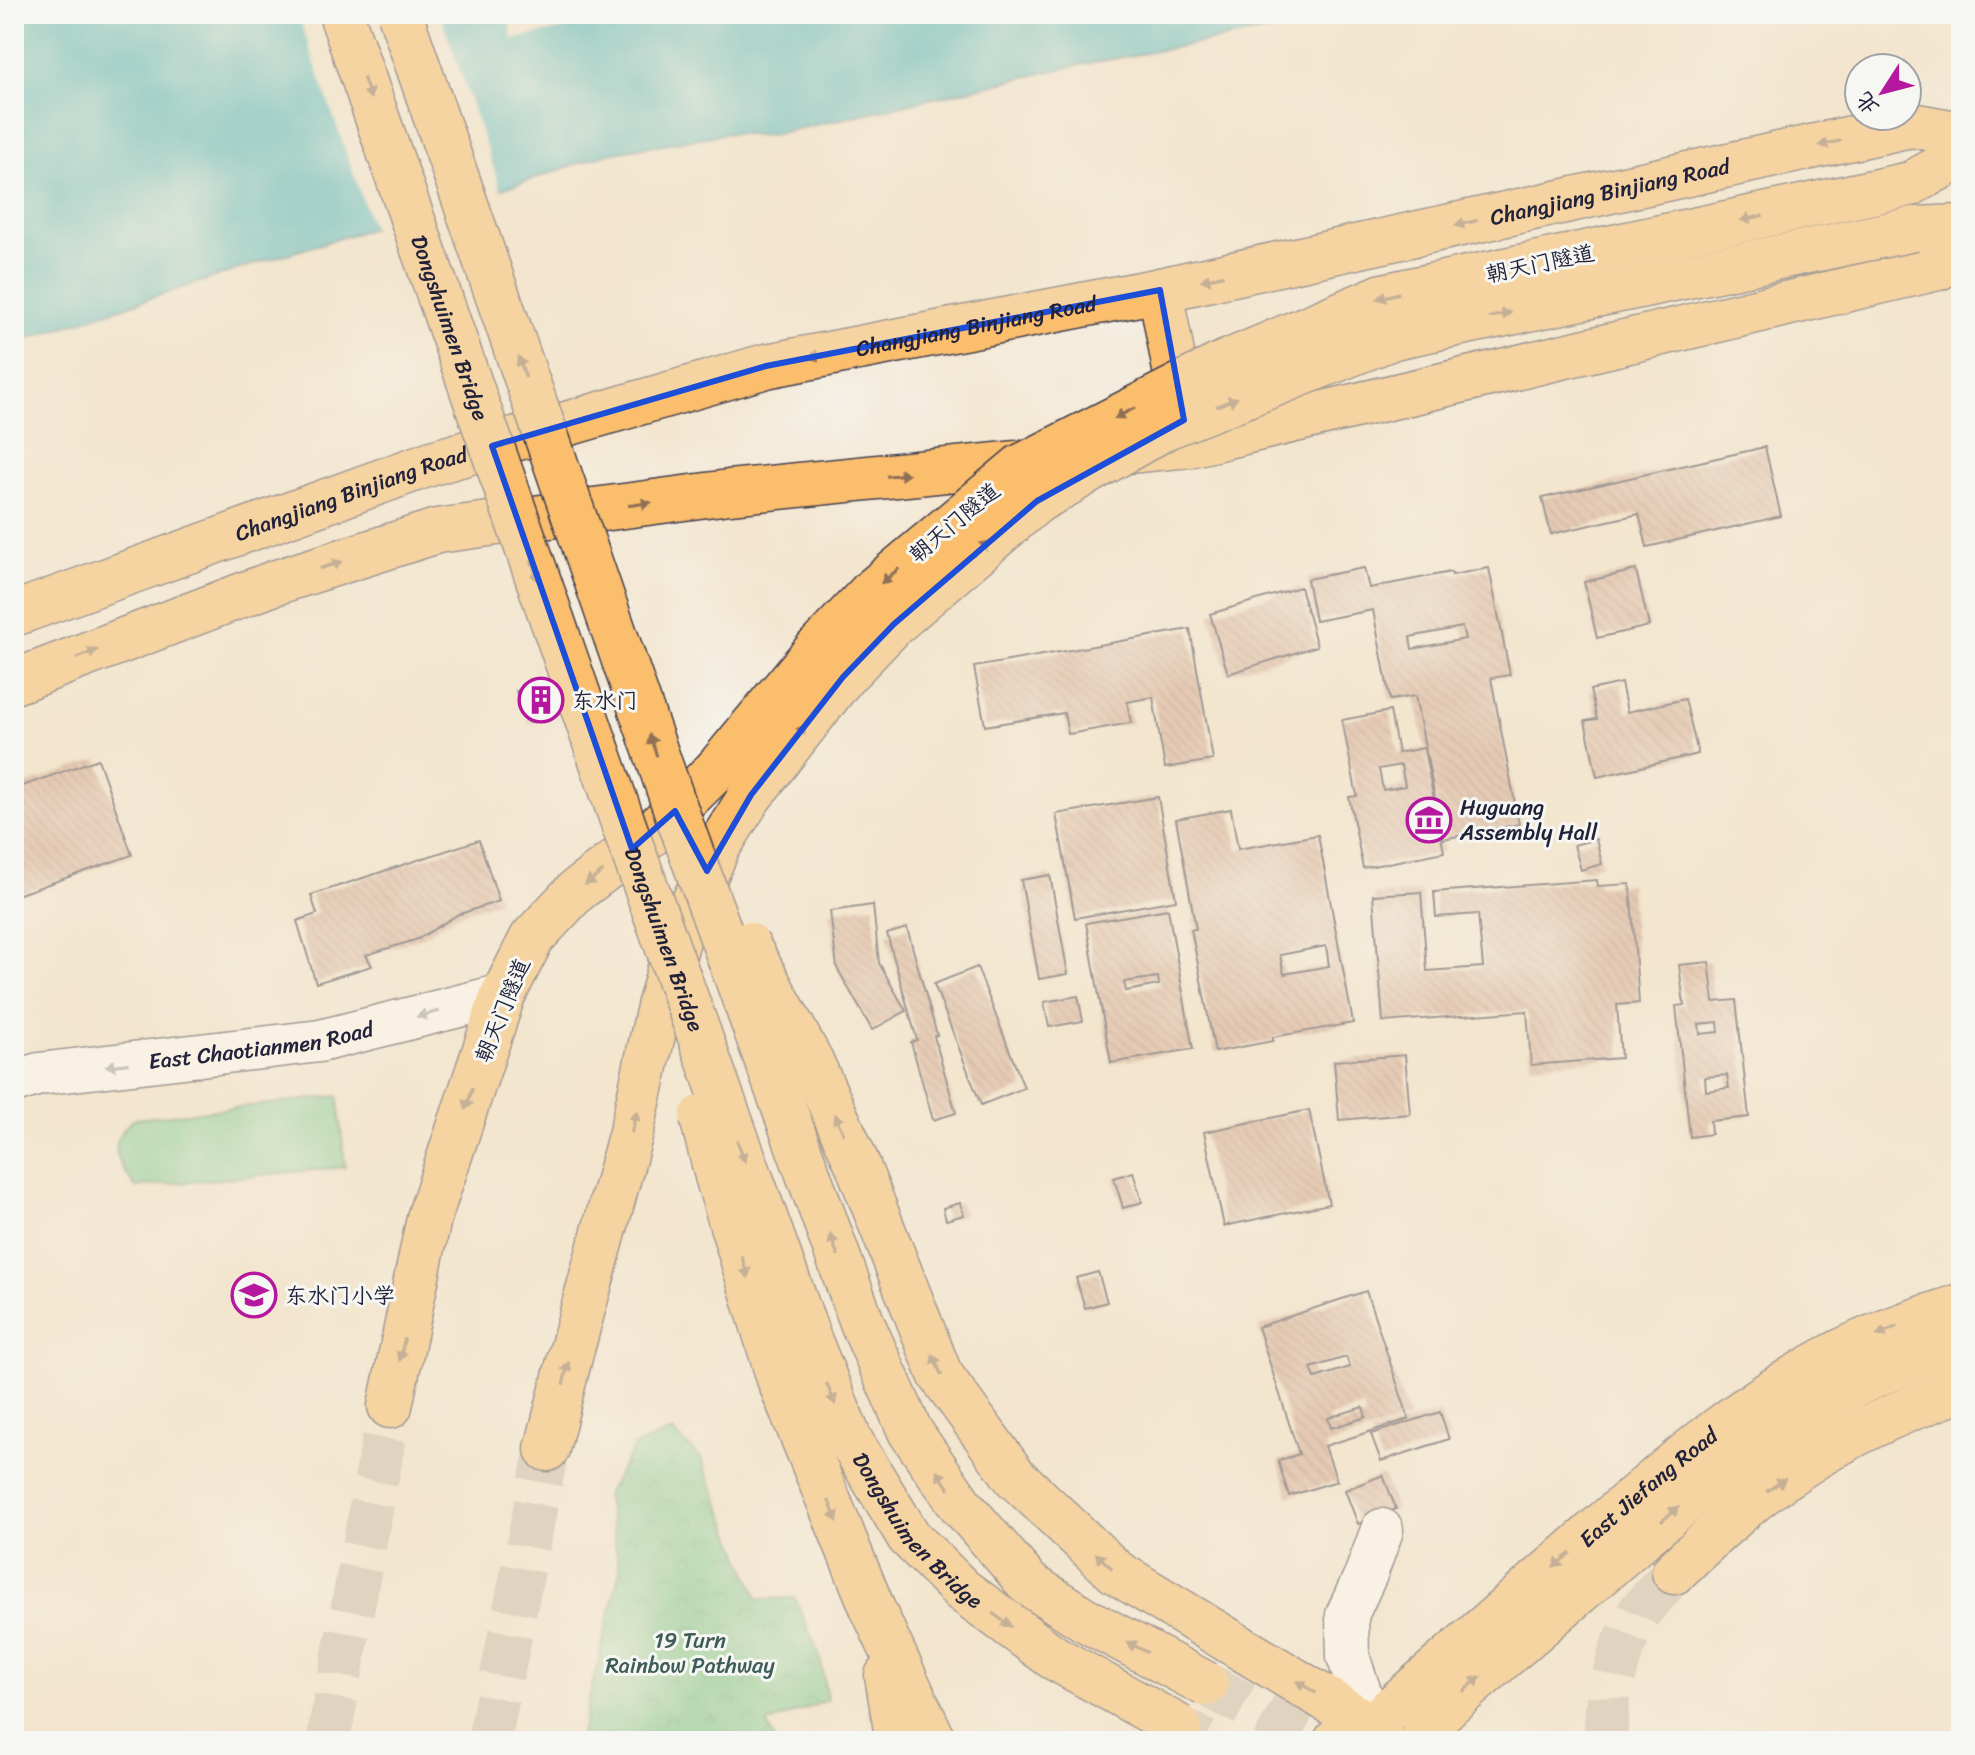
<svg xmlns="http://www.w3.org/2000/svg" width="1975" height="1755" viewBox="0 0 1975 1755" font-family="Sriracha,'LXGW WenKai TC',sans-serif">
	<style>
		.grass { fill: #73cb91; stroke: #4a7666; stroke-width: 2 }
		.park { fill: url(#park-crowns); stroke: #4a7666; stroke-width: 2 }
		.water { fill: #4ab8c2; stroke: #366d7e; stroke-width: 2 }
		.pier { fill: #f3e5ce }
		.building { fill: url(#building-back-hatch); fill-rule: evenodd }
		.lines { fill: none; stroke-linecap: round; stroke-linejoin: round }
		.major-tunnel { stroke: #c9beb1; stroke-width: 44; stroke-dasharray: 44 22; stroke-linecap: butt }
		.minor-casing { stroke: #413f51; stroke-width: 45 }
		.major-casing { stroke: #413f51; stroke-width: 47 }
		.minor { stroke: #fff; stroke-width: 42 }
		.major { stroke: #fabe6d; stroke-width: 44 }
		.rail-casing { stroke: #22223b; stroke-width: 9 }
		.rail { stroke: #f6f6f2; stroke-width: 6; stroke-dasharray: 18; stroke-linecap: butt }
		.major-bridge-casing { stroke: #413f51; stroke-width: 47; stroke-linecap: butt }
		.major-bridge { stroke: #fabe6d; stroke-width: 44 }
		.oneway { fill: #8e7054 }
		.oneway2 { fill: #9c9ca7 }
		.marked { fill: none; stroke: #1d4ed8; stroke-width: 6; stroke-linejoin: round }
		.labels { text-anchor: middle; stroke-width: 6; stroke-linejoin: round; paint-order: stroke }
		.street-label { font-size: 22px; fill: #22223b; stroke: #f6f6f2 }
		.poi-label { font-size: 22px; fill: #22223b; stroke: #f6f6f2; text-anchor: start }
		.park-label { font-size: 22px; fill: #3e5d59; stroke: #f6f6f2 }
	</style>
	<defs>
		<pattern id="park-crowns" width="20" height="18" patternUnits="userSpaceOnUse" patternTransform="scale(2)"><rect width="20" height="18" fill="#73cb91"/><path d="M2 6a3 3 0 1 1 6 0M12 15a3 3 0 1 1 6 0" fill="none" stroke="#63ae7e"/></pattern>
		<pattern id="building-back-hatch" width="6" height="6" patternUnits="userSpaceOnUse" patternTransform="scale(2)"><rect width="6" height="6" fill="#d5a793"/><path d="M-1 5l2 2M0 0l6 6M5-1l2 2" fill="none" stroke="#ac8879"/></pattern>
	</defs>
	<rect width="100%" height="100%" fill="#f6f6f2"/>
	<filter id="ink" filterUnits="userSpaceOnUse"><feTurbulence type="fractalNoise" baseFrequency=".0125" numOctaves="2"/><feDisplacementMap in="SourceGraphic" scale="16" xChannelSelector="R" yChannelSelector="G"/><feConvolveMatrix kernelMatrix="1 2 1 2 8 2 1 2 1" color-interpolation-filters="sRGB"/></filter>
	<filter id="wash" filterUnits="userSpaceOnUse"><feTurbulence type="fractalNoise" baseFrequency=".006" numOctaves="4" result="noise"/><feDisplacementMap in="SourceGraphic" scale="32" xChannelSelector="R" yChannelSelector="G"/><feGaussianBlur stdDeviation="1.8" result="paint"/><feColorMatrix in="noise" values="0 0 0 0 0 0 0 0 0 0 0 0 0 0 0 0 0 1.4 0 .05"/><feComposite in="paint" operator="in"/></filter>
	<g filter="url(#wash)">
		<rect width="100%" height="100%" fill="#f3e5ce"/>
		<path class="grass" d="M338,1096L345,1167L136,1187C116,1162 105,1142 134,1119Z"/>
		<path class="park" d="M672,1431L701,1458L758,1599L795,1598L820,1657L827,1700L767,1724L775,1741H579L620,1571L606,1494L635,1446Z"/>
		<path class="water" d="M14,14H1359L1069,67L767,136L730,133L609,153L521,183L258,263L14,343Z"/>
		<path class="pier" d="M298,14H440L502,193L374,232Z
			M508,14H637L513,39Z"/>
		<g id="blocks">
			<path class="building" d="M1765,447L1781,516L1647,547L1639,514L1551,534L1542,498Z
				M1364,568L1369,588L1451,572L1452,575L1489,568L1510,675L1491,678L1519,824L1443,839L1415,696L1390,700L1373,610L1315,621L1307,579ZM1462,627L1465,639L1412,649L1410,637Z
				M1636,570L1649,626L1597,638L1584,582Z
				M1300,587L1317,646L1228,674L1210,614Z
				M1190,629L1213,760L1165,768L1153,697L1127,702L1131,723L1068,734L1064,713L985,726L974,667Z
				M555,676L565,711L529,723L516,691Z
				M1621,683L1627,712L1685,699L1698,754L1597,777L1585,721L1597,719L1590,690Z
				M1390,711L1398,753L1424,748L1444,852L1363,868L1349,797L1357,796L1342,720ZM1401,765L1405,786L1383,790L1379,769Z
				M98,759L132,855L14,896V789Z
				M1158,797L1176,900L1075,918L1056,814Z
				M1231,809L1238,849L1318,835L1353,1023L1273,1037V1041L1215,1052L1191,929H1196L1176,819ZM1326,946L1329,966L1284,974L1280,955Z
				M1596,839L1602,864L1581,870L1574,845Z
				M479,840L499,901L457,915L418,939L366,955L372,966L316,983L297,921L317,914L311,895Z
				M1050,875L1068,974L1039,979L1021,880Z
				M1597,880L1598,886L1630,884L1639,1003L1617,1005L1621,1058L1531,1065L1527,1011L1383,1022L1373,895L1421,892L1427,971L1483,967L1478,914L1436,917L1434,892Z
				M873,905L879,963L906,1011L872,1030L837,968L830,911Z
				M1168,909L1193,1049L1111,1063L1086,923ZM1158,977L1159,985L1126,991L1124,982Z
				M907,928L937,1035L934,1036L956,1113L933,1120L911,1042L917,1040L887,934Z
				M1709,962L1714,1002L1736,1000L1749,1117L1710,1121L1711,1134L1690,1137L1676,1006L1684,1005L1679,965ZM1718,1022L1719,1032L1700,1034L1699,1024ZM1727,1075L1729,1088L1706,1091L1705,1077Z
				M977,967L1024,1088L981,1105L934,984Z
				M1078,996L1083,1021L1049,1027L1044,1002Z
				M1405,1055L1410,1114L1339,1120L1334,1061Z
				M1309,1110L1329,1204L1224,1226L1204,1132Z
				M1133,1172L1142,1202L1123,1208L1114,1178Z
				M960,1203L964,1215L946,1220L943,1208Z
				M1098,1272L1107,1302L1085,1308L1076,1278Z
				M1366,1291L1409,1419L1325,1446L1337,1481L1289,1496L1278,1461L1299,1454L1258,1327ZM1346,1357L1350,1367L1315,1378L1311,1368ZM1363,1407L1366,1417L1331,1428L1328,1418Z
				M1440,1412L1449,1439L1381,1461L1371,1434Z
				M1383,1475L1396,1509L1358,1524L1345,1490Z"/>
		</g>
	</g>
	<g filter="url(#ink)">
		<use href="#blocks" fill-opacity="0" stroke="#413f51" stroke-width="2"/>
		<g class="lines">
			<path class="major-tunnel" d="M1206,1684L1315,1741
				M1179,1727L1204,1741
				M328,1741L390,1406
				M489,1741L547,1449
				M1605,1741L1608,1697L1622,1648L1640,1611L1674,1572"/>
			<g class="minor-casing">
				<g id="minor">
					<path id="s1" d="M14,1082L39,1074L320,1041L503,995"/>
					<path d="M1371,1726L1348,1656L1347,1615L1366,1574L1382,1530"/>
				</g>
			</g>
			<g class="major-casing">
				<g id="major">
					<path d="M1910,184L1961,156"/>
					<path d="M1914,229L1961,227"/>
					<path d="M1160,290L1185,423"/>
					<path d="M1118,452L1189,445L1938,268L1961,255"/>
					<path id="s2" d="M14,614L432,463L766,366L1160,290L1911,125L1961,134"/>
					<path d="M14,682L274,583L437,531L729,492L1045,460"/>
					<path d="M390,1406L429,1218L503,995L532,938L576,891L649,836L715,771"/>
					<path d="M547,1449L571,1353L633,1125L659,1007L680,933L718,847L751,795"/>
					<path d="M1674,1572C1706,1542 1736,1513 1771,1487C1828,1445 1894,1412 1961,1390"/>
					<path d="M872,1607L934,1741"/>
					<path d="M1241,1648L1371,1726L1383,1741"/>
					<path d="M887,1676L898,1741"/>
					<path id="s3" d="M1336,1741L1371,1726C1437,1669 1503,1611 1569,1554C1655,1479 1739,1403 1842,1351C1880,1332 1920,1319 1961,1306"/>
					<path d="M1421,1741C1428,1724 1440,1712 1454,1700C1512,1650 1570,1600 1628,1550C1699,1489 1770,1428 1853,1386C1887,1368 1925,1357 1961,1345"/>
				</g>
			</g>
			<use href="#minor" class="minor"/>
			<use href="#major" class="major"/>
			<g class="rail-casing">
				<path id="rail" d="M355,14L624,784
					M389,14L655,774"/>
			</g>
			<use href="#rail" class="rail"/>
			<g class="major-bridge-casing">
				<g id="major-bridge">
					<path id="s4" d="M341,14L629,840L809,1339L850,1440L909,1537L962,1590L1053,1657L1179,1727"/>
					<path d="M400,14L679,819L863,1325L910,1431L960,1504L1029,1584L1084,1619L1206,1684"/>
					<path d="M715,771L816,650L873,590L1020,467L1218,366L1383,296L1910,184"/>
					<path d="M751,795L843,677L894,624L1037,501L1166,427L1394,337L1914,229"/>
					<path d="M747,944L811,1061L856,1161L940,1374L1015,1477L1116,1572L1241,1648"/>
					<path d="M702,1117L717,1176L779,1379L872,1607"/>
				</g>
			</g>
			<use href="#major-bridge" class="major-bridge"/>
		</g>
		<defs><path id="oneway-solid" d="M-6-.8H1V-3.2L6.5 0L1 3.2V.8H-6Z" transform="scale(2)"/></defs>
		<g class="oneway">
			<use href="#oneway-solid" transform="translate(367 88) rotate(71)"/>
			<use href="#oneway-solid" transform="translate(1830 143) rotate(168)"/>
			<use href="#oneway-solid" transform="translate(1752 218) rotate(168)"/>
			<use href="#oneway-solid" transform="translate(1466 223) rotate(168)"/>
			<use href="#oneway-solid" transform="translate(1212 278) rotate(168)"/>
			<use href="#oneway-solid" transform="translate(1388 296) rotate(165)"/>
			<use href="#oneway-solid" transform="translate(1500 315) rotate(-12)"/>
			<use href="#oneway-solid" transform="translate(820 355) rotate(169)"/>
			<use href="#oneway-solid" transform="translate(522 367) rotate(-109)"/>
			<use href="#oneway-solid" transform="translate(1227 402) rotate(-22)"/>
			<use href="#oneway-solid" transform="translate(1125 413) rotate(153)"/>
			<use href="#oneway-solid" transform="translate(898 475) rotate(-6)"/>
			<use href="#oneway-solid" transform="translate(640 504) rotate(-8)"/>
			<use href="#oneway-solid" transform="translate(981 549) rotate(-41)"/>
			<use href="#oneway-solid" transform="translate(331 565) rotate(-18)"/>
			<use href="#oneway-solid" transform="translate(535 571) rotate(71)"/>
			<use href="#oneway-solid" transform="translate(890 576) rotate(140)"/>
			<use href="#oneway-solid" transform="translate(87 654) rotate(-21)"/>
			<use href="#oneway-solid" transform="translate(799 734) rotate(-52)"/>
			<use href="#oneway-solid" transform="translate(653 745) rotate(-109)"/>
			<use href="#oneway-solid" transform="translate(594 878) rotate(143)"/>
			<use href="#oneway-solid" transform="translate(469 1099) rotate(108)"/>
			<use href="#oneway-solid" transform="translate(634 1122) rotate(-77)"/>
			<use href="#oneway-solid" transform="translate(839 1124) rotate(-114)"/>
			<use href="#oneway-solid" transform="translate(741 1151) rotate(70)"/>
			<use href="#oneway-solid" transform="translate(834 1245) rotate(-110)"/>
			<use href="#oneway-solid" transform="translate(745 1267) rotate(73)"/>
			<use href="#oneway-solid" transform="translate(1887 1331) rotate(156)"/>
			<use href="#oneway-solid" transform="translate(402 1350) rotate(102)"/>
			<use href="#oneway-solid" transform="translate(937 1365) rotate(-114)"/>
			<use href="#oneway-solid" transform="translate(566 1373) rotate(-76)"/>
			<use href="#oneway-solid" transform="translate(831 1394) rotate(68)"/>
			<use href="#oneway-solid" transform="translate(943 1480) rotate(-124)"/>
			<use href="#oneway-solid" transform="translate(1776 1485) rotate(-35)"/>
			<use href="#oneway-solid" transform="translate(833 1511) rotate(68)"/>
			<use href="#oneway-solid" transform="translate(1670 1514) rotate(-41)"/>
			<use href="#oneway-solid" transform="translate(1562 1560) rotate(139)"/>
			<use href="#oneway-solid" transform="translate(1104 1561) rotate(-137)"/>
			<use href="#oneway-solid" transform="translate(1002 1620) rotate(36)"/>
			<use href="#oneway-solid" transform="translate(1137 1647) rotate(-152)"/>
			<use href="#oneway-solid" transform="translate(1472 1684) rotate(-41)"/>
			<use href="#oneway-solid" transform="translate(1306 1687) rotate(-149)"/>
		</g>
		<g class="oneway2">
			<use href="#oneway-solid" transform="translate(428 1014) rotate(166)"/>
			<use href="#oneway-solid" transform="translate(117 1065) rotate(173)"/>
		</g>
	</g>
	<path d="M0 0H1975V1755H0ZM1160,290L1184,420L1037,501L894,624L843,677L751,795L707,871L675,811L632,849L492,446L766,366Z" fill="#f3e5ce" fill-opacity=".55" fill-rule="evenodd"/>
	<path class="marked" d="M1160,290L1184,420L1037,501L894,624L843,677L751,795L707,871L675,811L632,849L492,446L766,366Z"/>
	<defs>
		<g id="building-ring" transform="scale(2.3)"><circle r="9.5" fill="#f6f6f2" stroke="#b5179e" stroke-width="1.5"/><path d="M-4-6H4V6H1V3H-1V6H-4ZM-2.5-4.3h1.7v1.8h-1.7ZM.8-4.3h1.7v1.8H.8ZM-2.5-1h1.7V.8h-1.7ZM.8-1h1.7V.8H.8Z" fill="#b5179e"/></g>
		<g id="museum-ring" transform="scale(2.3)"><circle r="9.5" fill="#f6f6f2" stroke="#b5179e" stroke-width="1.5"/><path d="M0-6L6-3V-2H-6V-3ZM-5-1h2V3h-2ZM-1-1h2V3h-2ZM3-1h2V3H3ZM-6 4H6V6H-6Z" fill="#b5179e"/></g>
		<g id="school-ring" transform="scale(2.3)"><circle r="9.5" fill="#f6f6f2" stroke="#b5179e" stroke-width="1.5"/><path d="M0-5L7-2L0 1L-7-2ZM-4 1L0 2.5L4 1V4Q0 6-4 4Z" fill="#b5179e"/></g>
	</defs>
	<g fill-rule="evenodd">
		<use href="#building-ring" x="541" y="700"/>
		<use href="#museum-ring" x="1429" y="820"/>
		<use href="#school-ring" x="254" y="1295"/>
	</g>
	<g class="labels">
		<g class="street-label">
			<text dy="8" stroke="none"><textPath href="#s2" startOffset="1654">Changjiang Binjiang Road</textPath></text>
			<text transform="translate(1540 263) rotate(-12)" y="8">朝天门隧道</text>
			<text dy="8" stroke="none"><textPath href="#s2" startOffset="1006">Changjiang Binjiang Road</textPath></text>
			<text dy="8" stroke="none"><textPath href="#s4" startOffset="332">Dongshuimen Bridge</textPath></text>
			<text dy="8" stroke="none"><textPath href="#s2" startOffset="358">Changjiang Binjiang Road</textPath></text>
			<text transform="translate(954 522) rotate(-40)" y="8">朝天门隧道</text>
			<text dy="8" stroke="none"><textPath href="#s4" startOffset="980">Dongshuimen Bridge</textPath></text>
			<text transform="translate(502 1010) rotate(-68)" y="8">朝天门隧道</text>
			<text dy="8" stroke="none"><textPath href="#s1" startOffset="250">East Chaotianmen Road</textPath></text>
			<text dy="8" stroke="none"><textPath href="#s3" startOffset="404">East Jiefang Road</textPath></text>
			<text dy="8" stroke="none"><textPath href="#s4" startOffset="1628">Dongshuimen Bridge</textPath></text>
		</g>
		<g class="poi-label">
			<text x="572" y="708">东水门</text>
			<text x="1460" y="815">Huguang<tspan x="1460" dy="25">Assembly Hall</tspan></text>
			<text x="285" y="1303">东水门小学</text>
		</g>
		<g class="park-label">
			<text x="690" y="1648">19 Turn<tspan x="690" dy="25">Rainbow Pathway</tspan></text>
		</g>
	</g>
	<rect width="1975" height="1755" fill="none" stroke="#f6f6f2" stroke-width="48"/>
	<g transform="translate(1883 92) rotate(234)"><circle r="38" fill="#f6f6f2" stroke="#a1a1a9" stroke-width="2"/>
	<path d="M0-6L14 30L0 20L-14 30Z" fill="#b5179e"/>
	<text y="-12" font-size="22" font-weight="bold" text-anchor="middle" fill="#22223b">北</text>
	</g>
</svg>
